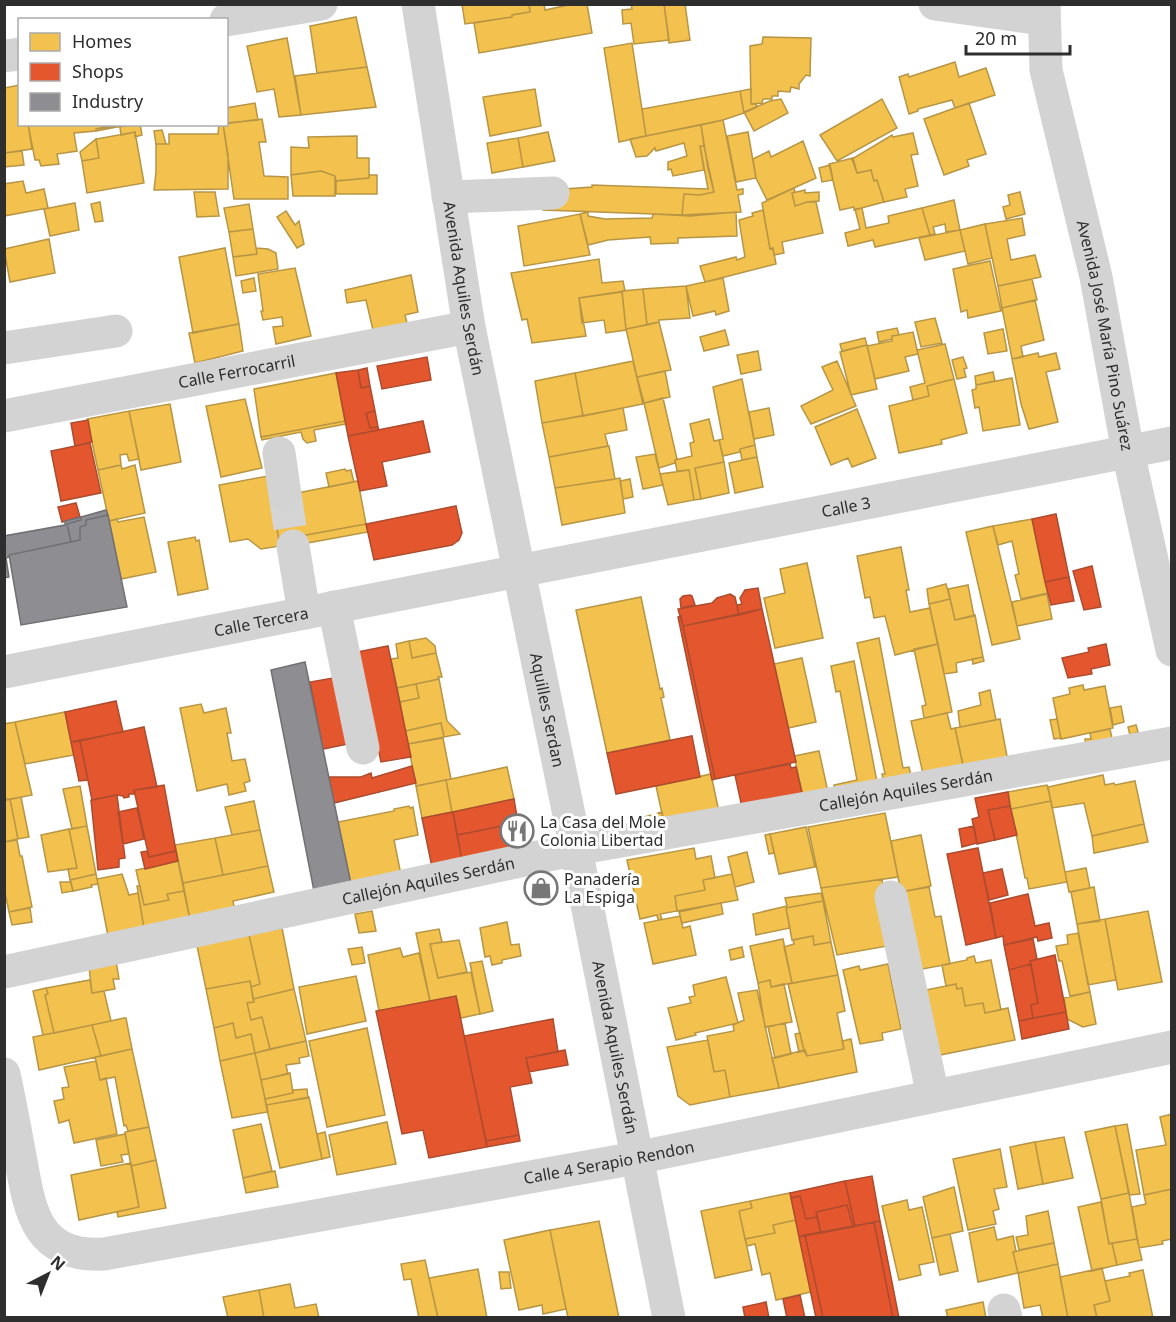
<svg xmlns="http://www.w3.org/2000/svg" width="1176" height="1322" viewBox="0 0 1176 1322" font-family="'Noto Sans',sans-serif">
	<style>
		.homes { fill: #f2c14e; stroke: #b79544; stroke-width: 1.5 }
		.shops { fill: #e4572e; stroke: #ad4b2e; stroke-width: 1.5 }
		.industry { fill: #8d8d92; stroke: #707074; stroke-width: 1.5 }
		.lines { fill: none; stroke-linecap: round; stroke-linejoin: round }
		.minor-tunnel { stroke: #d5d5d5; stroke-width: 33; stroke-dasharray: 33 16; stroke-linecap: butt }
		.minor { stroke: #d3d3d3; stroke-width: 33 }
		.labels { text-anchor: middle; stroke-width: 6; stroke-linejoin: round; paint-order: stroke }
		.street-label { font-size: 16px; fill: #2e2e2e; stroke: #fff }
		.poi-label { font-size: 16px; fill: #2e2e2e; stroke: #fff; text-anchor: start }
	</style>
	<rect width="100%" height="100%" fill="#fff"/>
	<path class="homes" d="M462,4H529L530,12L512,15V17L465,24Z
		M529,4H544L545,10L573,4H587L592,33L479,53L474,23L512,17V15L530,12Z
		M631,4H664L669,40L634,44L631,23L623,24L622,10L632,9Z
		M664,4H685L690,40L669,43Z
		M356,17L367,67L317,73L310,26Z
		M763,37L811,38L810,76L806,75L799,84V89L791,87L790,92L778,91V96H772V99H763L762,103L751,104L750,46L762,44Z
		M287,38L301,115L279,117L274,89L257,92L247,46Z
		M632,43L646,136L619,142L604,48Z
		M955,62L959,77L986,68L995,95L955,108L952,100L918,109V111L909,114L899,77L908,74L909,77Z
		M367,67L376,107L301,115L295,76Z
		M20,85V124H28L32,149L4,153V88Z
		M535,89L541,126L490,136L483,97Z
		M751,89V104H756L757,107L744,113L740,91Z
		M740,91L744,113L723,120L646,136L642,109Z
		M781,99L788,113L754,131L744,112L770,101Z
		M882,99L897,128L837,161L820,135Z
		M255,103L258,120L226,123V108Z
		M969,103L986,154L967,160L969,166L944,175L924,119Z
		M262,119L266,142H259L264,176L288,177V199H234L223,124Z
		M723,120L737,190L743,189V194L738,195L741,212L682,215L684,194L700,195L714,192L708,168L701,125Z
		M28,124H115V126L96,129V131L74,133L77,151L57,154L59,164L41,166L39,160H35Z
		M115,124H132L96,131V129Z
		M132,124H140L142,135L135,137V132L121,135L120,127Z
		M219,124H223L228,155V189L154,190L156,172V144H169V134H218Z
		M701,125L704,146H700L704,170L673,176L671,169L668,170V162L687,156L684,143L656,151L655,148L647,156L636,157L630,139Z
		M162,130L166,144H156L154,131Z
		M135,132L144,183L87,193L82,161L99,158L96,139Z
		M548,132L555,161L523,167L518,138Z
		M748,132L756,178L736,182L727,136Z
		M913,133L918,154L911,155L918,186L905,189L907,197L884,202L877,180L874,181L871,170L857,173L852,159L892,135L893,137Z
		M357,136V158H369V178L336,181L335,176L321,171L291,175V147L309,148L308,137Z
		M518,138L523,167L492,173L487,143Z
		M96,139L99,158L82,161L80,152Z
		M803,141L816,178L767,200L756,178L753,159L769,151L771,157Z
		M700,146H704L714,192L700,195L684,194L682,215L543,210L545,196L564,189L592,187V185L708,189Z
		M22,151L24,165L4,167V153Z
		M853,158L857,173L871,170L874,181L877,180L884,202L854,210V207L840,210L829,164Z
		M830,165L833,180L822,182L819,168Z
		M321,171L335,176V196H293L291,175Z
		M369,175H377V194H336V181L369,178Z
		M23,181L26,193L44,189L48,208L4,216V184Z
		M794,188L795,192L792,193L795,206L807,202H816L823,233L782,242L784,253L774,255L773,248L770,249L762,203Z
		M805,190V193L819,192V201L807,202L795,206L792,193Z
		M194,192H215L219,216L197,217Z
		M1020,192L1025,214L1006,219L1003,207L1010,205L1008,195Z
		M954,200L960,230L946,232L945,224L933,227L935,234L930,235L922,208Z
		M100,202L103,221L95,222L91,204Z
		M75,203L79,230L50,236L44,209Z
		M249,204L253,229L229,232L224,208Z
		M862,208L866,228L889,223L888,216L922,208L930,235L875,247L873,240L848,246L845,233L860,229L855,209Z
		M763,210L770,249L773,248L776,264L705,282L700,266L736,257L737,260L745,257L739,220L753,216L752,213Z
		M286,211L295,225L299,221L304,244L297,248L277,217Z
		M588,212V216L605,219L652,218L653,214L690,216L736,212L737,236L678,238V243L651,244L650,237L608,240L588,245L580,214Z
		M580,214L590,255L524,266L518,226Z
		M1022,218L1025,235L1007,239L1011,260L1035,255L1041,277L998,286L985,224Z
		M985,224L992,258L968,264L960,230Z
		M253,229L257,254L233,257L229,232Z
		M960,230L965,251L925,260L919,238Z
		M49,239L55,273L10,282L4,249Z
		M225,248L239,324L193,333L179,257Z
		M256,248L268,249L276,253L278,269L236,276L233,257L257,254Z
		M599,259L602,283L623,281L625,291L579,298L586,336L532,343L527,319L522,320L511,273Z
		M990,261L1001,311L968,318L967,310L961,312L953,269Z
		M295,268L311,336L276,344L273,327L283,326L282,317L263,320L261,311H263L258,274Z
		M411,275L418,312L405,315L407,323L373,330L366,300L347,303L345,290Z
		M254,278L256,291L243,293L241,281Z
		M723,278L729,311L716,315L715,311L693,316L686,286Z
		M1032,279L1037,300L1002,308L998,286Z
		M686,286L690,318L659,320V322L647,325L643,289Z
		M643,289L647,325L626,329L622,291Z
		M622,292L626,330L606,333L604,320L582,323L579,298Z
		M1035,300L1044,340L1021,346L1023,357L1012,359L1002,308Z
		M935,318L942,343L921,347L915,322Z
		M659,322L671,370L637,377L626,329Z
		M239,324L243,351L195,363L189,333Z
		M897,328L899,335L892,336V339L879,342L877,332Z
		M1003,329L1007,351L988,354L984,333Z
		M725,330L729,345L704,351L700,337Z
		M913,332L918,354L905,357L909,371L875,379L867,346L892,341V336Z
		M865,338L867,345L842,351L840,344Z
		M945,344L954,379L927,386L929,396L913,400L910,387L925,383L917,350Z
		M867,345L877,389L851,395L840,352Z
		M758,351L761,370L741,374L737,355Z
		M1038,353L1039,357L1056,353L1060,369L1046,372L1058,422L1029,429L1021,404L1012,359Z
		M963,357L967,368L964,369L966,377L957,379L952,360Z
		M633,361L643,404L583,416L575,373Z
		M837,361L856,406L811,424L801,406L833,390L822,367Z
		M665,371L670,397L644,403L637,377Z
		M993,372L995,381L976,385L975,376Z
		M336,373L345,421L261,437L254,389Z
		M575,373L583,416L542,423L535,381Z
		M1012,378L1020,425L983,431L979,407L975,408L972,390L976,389V385Z
		M742,379L755,445L740,449V452L723,456L719,440L723,439L713,387Z
		M954,379L967,433L941,440L942,444L899,453L889,406L929,396L927,386Z
		M663,398L677,459L675,460V463L659,468L644,403Z
		M245,399L262,468L221,477L206,406Z
		M170,404L181,462L141,470L129,411Z
		M623,408L627,430L605,434L608,446L549,457L542,423Z
		M769,408L774,435L754,439L749,412Z
		M857,409L876,458L852,467L848,458L831,465L815,427Z
		M129,411L139,459L129,461L127,454L120,455L121,465L98,470L87,419Z
		M709,419L714,441L719,440L724,462L695,468L701,499L694,500L689,470L677,471L675,460L692,456L690,443L694,442L690,424Z
		M345,421L346,424L314,430L316,441L307,443L303,439L301,432L262,440L261,437Z
		M755,445L757,457L742,460L740,449Z
		M609,446L615,479L555,488L549,457Z
		M655,454L663,485L643,489L636,457Z
		M757,457L763,487L735,493L729,463Z
		M724,462L729,493L701,499L695,468Z
		M121,465L122,469L135,465L145,513L109,521L98,470Z
		M345,469L346,471L351,470L354,482L329,487L326,473Z
		M689,470L694,500L668,505L660,474Z
		M268,476L280,546L261,549L248,539L230,542L219,485Z
		M620,478L625,513L562,525L555,488Z
		M630,479L633,497L623,499L620,481Z
		M358,481L366,524L279,540L272,498Z
		M144,517L156,572L121,579L109,521L117,519L118,522Z
		M1032,519L1048,593L1021,599L1015,575L1019,574L1012,541L998,545L993,526Z
		M366,524L368,532L280,548L279,540Z
		M993,526L1020,639L992,645L966,532Z
		M195,537L196,541L199,540L208,589L178,595L168,542Z
		M901,547L909,590H906L910,612L930,608L938,644L895,655L885,616L874,618L870,597L865,598L857,556Z
		M807,563L823,638L775,648L764,598L785,593L780,569Z
		M946,584L950,599L929,604L927,589Z
		M968,585L974,616L955,620L948,589Z
		M1047,594L1052,619L1017,626L1012,602Z
		M641,597L660,689L662,688L664,697L661,698L670,740L607,753L576,610Z
		M950,599L955,620L975,615L983,657L956,663L957,672L944,674L929,604Z
		M426,638L435,646L436,653L412,658L409,641Z
		M879,638L903,768L909,767L913,784L885,790L882,774H885L857,643Z
		M409,641L412,658L436,653L442,677H438L439,679L397,688L391,659L398,658L396,644Z
		M938,644L952,712L924,718L922,706L926,705L914,649Z
		M983,657L984,661L973,664L972,659Z
		M802,658L816,722L788,728L774,664Z
		M854,661L877,782L837,799L834,785L857,780L840,691L836,692L831,666Z
		M439,679L447,721L460,734L444,737L441,723L405,731L400,702L419,698L416,684Z
		M416,684L419,698L400,702L397,688Z
		M1083,685L1084,690L1105,686L1113,728L1061,739L1053,698L1070,694L1069,688Z
		M990,690L996,720L960,727L958,711L981,705L979,693Z
		M201,704L204,713L226,708L231,733H227L232,761L245,759L250,781L244,783L246,791L229,795L227,784L197,791L180,708Z
		M1121,706L1124,722L1113,725L1110,708Z
		M65,712L74,755L25,764L15,722Z
		M947,713L951,729L955,728L964,769L924,778L911,721Z
		M1000,719L1009,767L965,775L955,728Z
		M1057,719L1061,738L1054,739L1050,720Z
		M15,722L32,795L6,800L4,790V724Z
		M441,723L444,737L408,744L405,731Z
		M1136,725L1138,732L1130,735L1128,727Z
		M1110,729L1114,748L1087,753L1085,739H1091L1090,733Z
		M443,738L451,779L416,786L408,744Z
		M819,751L830,801L805,805L794,756Z
		M507,767L514,799L452,812L446,780Z
		M711,774L721,822L666,832L656,786Z
		M1103,775L1105,785L1114,783L1115,785L1135,781L1144,824L1092,836L1084,803L1052,808L1048,787Z
		M446,780L452,812L422,818L416,786Z
		M1047,785L1051,801L1011,809L1008,792Z
		M80,786L87,826L72,829L63,789Z
		M21,797L29,837L18,839L10,799Z
		M10,799L18,839L4,842V800Z
		M254,801L260,830L232,835L225,807Z
		M1051,801L1067,882L1029,889L1027,878H1025L1011,809Z
		M409,806L410,808L413,807L418,835L394,840L402,880L352,890L338,822L394,811V809Z
		M662,812L666,831L645,834L641,818Z
		M885,813L898,877L821,888L808,827Z
		M1144,824L1148,842L1094,853L1092,836Z
		M87,826L96,874L70,880L68,869L77,868L69,829Z
		M806,827L815,867L779,874L770,834Z
		M69,829L77,868L48,872L41,835Z
		M260,830L268,866L223,875L215,838Z
		M770,834L774,853L769,854L765,835Z
		M921,835L931,886L901,892L891,841Z
		M215,838L223,875L183,883L175,845Z
		M17,840L20,856H22L32,907L9,912L4,888V842Z
		M694,848L696,859L711,856L715,878L703,880L705,890L675,896L677,911L660,914L662,919L658,920L657,915L640,919L627,860Z
		M747,852L754,882L735,887L728,857Z
		M178,861L184,891L167,894L169,900L144,905L136,870Z
		M268,866L274,892L233,901L236,916L191,925L183,883Z
		M1086,868L1090,888L1069,892L1065,872Z
		M96,874L98,884L91,885L92,887L73,891L70,880Z
		M122,874L129,895L138,893L145,934L109,941L97,879Z
		M732,874L738,900L677,911L675,896L705,890L703,880Z
		M882,879L893,945L837,955L821,888Z
		M60,882H71L73,891L62,893Z
		M137,886H140L144,905L169,900L167,894L184,891L191,925L145,934Z
		M929,887L935,917L941,916L950,964L917,970L901,892Z
		M1094,887L1100,921L1077,924L1071,892Z
		M821,893L823,901L786,908L790,928L756,935L753,914L787,906L785,898Z
		M823,901L831,942L814,945L813,936L792,940L786,908Z
		M721,903L723,914L682,923L679,912Z
		M30,908L32,922L12,925L9,912Z
		M372,911L376,931L359,933L355,914Z
		M1148,911L1162,982L1118,990L1105,919Z
		M680,916L683,928L690,926L696,955L653,964L644,923Z
		M1105,919L1116,980L1088,985L1077,924Z
		M507,922L511,945L519,944L521,956L502,960V963L492,965L490,956L485,957L480,928Z
		M282,928L294,989L253,999L251,987L260,984L249,935Z
		M439,929L442,942L430,944L438,978L471,972L480,1014L461,1018L456,996L430,1001L416,933Z
		M1078,933L1090,992L1070,996L1062,961H1059L1056,946L1068,944L1067,935Z
		M249,935L260,984L251,987L250,981L206,989L197,946Z
		M813,936L814,945L831,942L838,975L792,983L784,947L794,944L793,940Z
		M783,939L792,983L771,987L770,980L758,983L750,946Z
		M459,940L467,972L438,978L430,944Z
		M362,947L365,963L352,965L348,949Z
		M742,947L744,957L731,960L729,950Z
		M400,948L403,957L419,953L430,1001L379,1011L368,955Z
		M974,956L976,963L991,960L1001,1010L985,1013L983,1003L965,1006L962,988L957,989L956,984L946,986L942,965L967,960V958Z
		M116,961L119,979H113L115,989L92,993L89,967Z
		M482,961L493,1011L480,1014L470,963Z
		M888,964L901,1029L882,1033L883,1040L860,1044L843,970L859,966L860,970Z
		M838,975L845,1011L837,1013L844,1049L807,1056L804,1051L788,984Z
		M356,976L366,1021L307,1034L299,987Z
		M726,977L738,1023L695,1033L696,1035L676,1040L668,1008L691,1003L689,997L695,996L693,985Z
		M90,980L92,993L104,991L111,1021L54,1033L45,995L48,994L46,988Z
		M770,980L771,987L784,984L792,1022L765,1027L758,983Z
		M250,981L254,1002L247,1003L251,1020L262,1017L270,1049L255,1053L251,1034L236,1038L233,1023L214,1028L206,989Z
		M956,984L957,989L962,988L965,1006L983,1003L985,1013L1008,1008L1015,1040L935,1056L921,991Z
		M46,988L48,994L45,995L54,1033L43,1035L33,991Z
		M294,989L306,1041L270,1049L262,1017L251,1020L247,1003L254,1002L253,999Z
		M757,990L779,1088L730,1097L725,1070L714,1072L707,1036L734,1031L733,1025L744,1020L738,993Z
		M1090,992L1096,1024L1083,1027L1067,1019L1064,998Z
		M124,1018H126L132,1049L101,1056L92,1025Z
		M233,1023L236,1038L251,1034L255,1053L220,1061L214,1028Z
		M785,1023L791,1054L775,1058L768,1027Z
		M92,1025L101,1056L39,1070L33,1037Z
		M367,1028L385,1115L327,1127L309,1041Z
		M800,1033L804,1051L799,1052L795,1034Z
		M851,1039L857,1072L779,1088L772,1058L805,1050L807,1056L844,1049L842,1041Z
		M708,1040L714,1072L725,1070L730,1097L690,1105L678,1096L667,1047Z
		M306,1041L309,1056L299,1058L300,1063L286,1065L288,1074L261,1080L255,1053Z
		M132,1049L149,1127L128,1131L126,1125L124,1126L115,1077L100,1080L95,1057Z
		M255,1053L268,1112L232,1118L220,1061Z
		M96,1061L100,1080L106,1078L117,1134L74,1143L69,1120L59,1123L54,1101L64,1099L62,1088L69,1087L64,1067Z
		M290,1073L293,1093L265,1099L261,1080Z
		M307,1089L308,1098L266,1105L265,1099L293,1093V1090Z
		M309,1097L322,1159L280,1168L266,1105Z
		M1172,1114V1189L1144,1195L1136,1150L1166,1145L1160,1117Z
		M387,1122L396,1164L337,1175L329,1135Z
		M261,1124L272,1171L243,1178L233,1130Z
		M1127,1124L1140,1194L1129,1195L1115,1126Z
		M1115,1126L1129,1193L1101,1199L1085,1132Z
		M149,1127L156,1160L131,1166L125,1132Z
		M325,1132L330,1157L322,1159L317,1134Z
		M125,1134L129,1154L121,1155L123,1162L101,1166L96,1140Z
		M1064,1137L1073,1178L1043,1184L1035,1142Z
		M1035,1142L1043,1184L1018,1189L1010,1147Z
		M1000,1149L1007,1187L994,1189L999,1209L993,1211L996,1224L968,1230L953,1159Z
		M156,1160L166,1208L118,1217L117,1212L139,1207L131,1166Z
		M131,1163L139,1207L79,1220L71,1175Z
		M275,1171L278,1187L246,1193L243,1178Z
		M954,1187L963,1231L932,1238L923,1197Z
		M1172,1189V1239L1162,1241L1163,1244L1139,1248L1132,1207L1146,1204L1144,1195Z
		M790,1193L796,1220L773,1225L775,1233L745,1239L739,1211L752,1208L750,1201Z
		M1129,1193L1137,1239L1109,1244L1101,1199Z
		M907,1200L909,1210L922,1207L934,1262L919,1265L921,1275L899,1280L882,1206Z
		M750,1201L752,1208L739,1211L752,1270L715,1278L701,1211Z
		M1101,1202L1109,1244L1112,1243L1117,1265L1092,1271L1078,1207Z
		M1048,1211L1054,1243L1019,1250L1016,1237L1028,1235L1026,1216Z
		M796,1220L811,1292L776,1300L770,1273L762,1275L755,1244L747,1246L745,1239L775,1233L773,1225Z
		M599,1221L619,1318H568L550,1230Z
		M994,1227L997,1240L1013,1236L1016,1251L1013,1252L1018,1273L978,1282L969,1233Z
		M550,1230L566,1309L543,1314L542,1305L519,1310L504,1240Z
		M950,1234L958,1271L940,1275L932,1238Z
		M1137,1239L1142,1260L1117,1265L1112,1243Z
		M1054,1243L1058,1264L1018,1273L1013,1252Z
		M425,1260L429,1278L438,1318H419L411,1279L404,1280L401,1264Z
		M1058,1264L1068,1318H1043L1040,1305L1024,1308L1018,1273Z
		M1102,1268L1110,1301L1094,1305L1097,1318H1068L1060,1277Z
		M478,1269L487,1318H438L429,1278Z
		M1143,1270L1153,1318H1097L1094,1305L1110,1301L1105,1281L1130,1276L1129,1273Z
		M499,1272H509L511,1288L501,1289Z
		M290,1284L295,1308L316,1304L319,1318H264L259,1290Z
		M259,1290L264,1318H228L223,1297Z
		M983,1302L986,1318H948L946,1310Z"/>
	<path class="shops" d="M427,357L431,380L382,389L377,366Z
		M367,368L370,386L361,388L358,370Z
		M358,370L361,388L370,386L375,411L366,413L370,428L378,427L379,430L348,436L336,373Z
		M375,411L378,427L370,428L366,413Z
		M88,420L92,442L75,446L71,423Z
		M423,421L430,452L382,462L387,486L360,491L348,436Z
		M90,443L101,493L61,501L51,451Z
		M76,503L80,517L62,522L58,507Z
		M456,506L462,533L459,540L452,545L374,560L366,524Z
		M1056,514L1069,577L1045,582L1032,519Z
		M1092,566L1101,607L1084,610L1073,571Z
		M1069,577L1074,601L1051,605L1045,582Z
		M758,588L762,609L739,615L737,605L742,604L740,598L745,590Z
		M730,594L735,597L739,615L683,626L678,609L712,603L717,598Z
		M690,595L692,596L695,605L681,608L680,599L683,596Z
		M762,609L796,762L715,779L683,626Z
		M681,616L683,626L715,779L712,780L678,617Z
		M1106,644L1110,665L1091,669L1092,674L1068,678L1062,658L1089,652L1088,648Z
		M388,646L411,757L381,762L357,652Z
		M344,676L358,742L323,749L310,682Z
		M116,701L123,732L71,742L65,712Z
		M144,727L157,787L134,790V794H129V797L124,798L123,796L117,795L92,800L80,741Z
		M692,736L700,777L616,794L607,753Z
		M80,741L88,780L79,781L71,742Z
		M790,764L791,768L796,767L804,802L743,812L735,775Z
		M412,766L416,783L334,803L329,777H361L371,773L372,778Z
		M164,785L176,851L149,857L134,790Z
		M1008,792L1010,806L988,810L995,840L977,844L972,819L979,817L975,798Z
		M117,795L125,858L119,859V867L98,870L91,800Z
		M514,799L518,823L457,835L453,812Z
		M1010,806L1017,835L995,840L988,810Z
		M137,808L144,839L123,844L118,812Z
		M453,812L464,871L434,877L422,818Z
		M518,823L525,859L464,871L457,835Z
		M974,826L977,843L962,847L959,829Z
		M978,848L996,938L966,945L947,854Z
		M147,851L149,857L176,851L178,861L145,869L141,852Z
		M1002,869L1008,895L989,900L983,873Z
		M1028,894L1035,926L1049,923L1052,938L1038,941L1037,937L1004,945L1003,936L996,938L990,903Z
		M1033,939L1037,959L1030,961L1031,964L1009,970L1004,945Z
		M1055,955L1066,1012L1033,1018L1031,1005L1038,1003L1030,961Z
		M1031,964L1038,1003L1031,1005L1033,1018L1019,1021L1009,970Z
		M456,996L487,1147L429,1158L423,1130L402,1134L376,1011Z
		M1066,1012L1069,1029L1022,1039L1019,1021Z
		M553,1019L558,1052L526,1058L532,1083L510,1087L519,1135L486,1141L464,1036Z
		M565,1050L568,1065L529,1072L526,1058Z
		M519,1135L520,1141L487,1147L486,1141Z
		M872,1176L880,1221L855,1226L845,1181Z
		M845,1181L855,1226L853,1227L847,1205L816,1212L817,1217L806,1219L800,1196L791,1198L790,1193Z
		M800,1196L806,1219L817,1217L821,1233L799,1237L791,1198Z
		M847,1205L853,1227L821,1233L816,1212Z
		M880,1221L899,1318H893L874,1222Z
		M874,1222L893,1318H823L805,1235Z
		M805,1235L823,1318H816L799,1237Z
		M800,1295L805,1318H787L783,1299Z
		M766,1302L769,1318H745L743,1307Z"/>
	<path class="industry" d="M106,510L108,515L86,520V525L80,527V540L71,542L67,524L81,520V517Z
		M108,515L127,607L21,625L9,555L80,540V527L86,525V520Z
		M81,517V520L67,524L71,542L9,555V557L6,558L9,577L4,578V536L65,525V521Z
		M305,662L351,884L314,891L271,670Z"/>
	<g class="lines">
		<path class="minor-tunnel" d="M285,495L293,546"/>
		<g class="minor">
			<path id="s1" d="M418,4L469,327L576,849L669,1318"/>
			<path d="M935,4L1043,19"/>
			<path id="s2" d="M1044,4L1046,70L1096,277L1128,452L1172,650"/>
			<path d="M226,20L321,4"/>
			<path d="M4,56L20,54"/>
			<path d="M448,197L553,193"/>
			<path d="M4,348L116,331"/>
			<path id="s3" d="M4,416L469,327"/>
			<path d="M279,453L285,495"/>
			<path d="M293,546L304,613"/>
			<path d="M334,607L363,748"/>
			<path id="s4" d="M4,672L1172,443"/>
			<path d="M891,897L933,1096"/>
			<path id="s5" d="M4,972L576,849L1172,743"/>
			<path id="s6" d="M4,1074C10,1101 15,1129 20,1156C30,1211 35,1257 104,1254L636,1158L1172,1047"/>
			<path d="M1004,1310L1006,1318"/>
		</g>
	</g>
	<defs>
		<g id="restaurant-ring" transform="scale(1.725)"><circle r="9.5" fill="#fff" stroke="#777" stroke-width="1.5"/><path d="M-5-6h1v4h1v-4h1v4h1v-4h1v5L-1.5 .5V6h-2V.5L-5-1ZM5-6V6H3V1.5H1.5Q1.5-4 5-6Z" fill="#777"/></g>
		<g id="shop-ring" transform="scale(1.725)"><circle r="9.5" fill="#fff" stroke="#777" stroke-width="1.5"/><path d="M-5-2.5h2.3a2.7 3.5 0 0 1 5.4 0H5L5.5 6h-11ZM-1.5-2.5h3a1.5 2.3 0 0 0-3 0Z" fill="#777"/></g>
	</defs>
	<g fill-rule="evenodd">
		<use href="#restaurant-ring" x="517" y="831"/>
		<use href="#shop-ring" x="541" y="888"/>
	</g>
	<g class="labels">
		<g class="street-label">
			<text dy="6" stroke="none"><textPath href="#s1" startOffset="288">Avenida Aquiles Serdán</textPath></text>
			<text dy="6" stroke="none"><textPath href="#s2" startOffset="338">Avenida José María Pino Suárez</textPath></text>
			<text dy="6" stroke="none"><textPath href="#s3" startOffset="237">Calle Ferrocarril</textPath></text>
			<text dy="6" stroke="none"><textPath href="#s4" startOffset="858">Calle 3</textPath></text>
			<text dy="6" stroke="none"><textPath href="#s4" startOffset="262">Calle Tercera</textPath></text>
			<text dy="6" stroke="none"><textPath href="#s1" startOffset="718">Aquilles Serdan</textPath></text>
			<text dy="6" stroke="none"><textPath href="#s5" startOffset="920">Callejón Aquiles Serdán</textPath></text>
			<text dy="6" stroke="none"><textPath href="#s5" startOffset="434">Callejón Aquiles Serdán</textPath></text>
			<text dy="6" stroke="none"><textPath href="#s1" startOffset="1062">Avenida Aquiles Serdán</textPath></text>
			<text dy="6" stroke="none"><textPath href="#s6" startOffset="744">Calle 4 Serapio Rendon</textPath></text>
		</g>
		<g class="poi-label">
			<text x="540" y="828">La Casa del Mole<tspan x="540" dy="18">Colonia Libertad</tspan></text>
			<text x="564" y="885">Panadería<tspan x="564" dy="18">La Espiga</tspan></text>
		</g>
	</g>
	<rect width="1176" height="1322" fill="none" stroke="#2e2e2e" stroke-width="12"/>
	<rect x="18" y="18" width="210" height="108" fill="#ffffff" stroke="#ababab" stroke-width="1.5"/>
	<rect x="30" y="33" width="30" height="18" fill="#f2c14e" stroke="#ababab" stroke-width="1.5"/>
	<text x="72" y="48" font-size="18" fill="#2e2e2e">Homes</text>
	<rect x="30" y="63" width="30" height="18" fill="#e4572e" stroke="#ababab" stroke-width="1.5"/>
	<text x="72" y="78" font-size="18" fill="#2e2e2e">Shops</text>
	<rect x="30" y="93" width="30" height="18" fill="#8d8d92" stroke="#ababab" stroke-width="1.5"/>
	<text x="72" y="108" font-size="18" fill="#2e2e2e">Industry</text>
	<g transform="translate(48 1274) rotate(42)" stroke="#ffffff" stroke-width="4.5" paint-order="stroke">
	<path d="M0-4.5L10 22L0 15L-10 22Z" fill="#2e2e2e"/>
	<text y="-9" font-size="16" font-weight="bold" text-anchor="middle" fill="#2e2e2e">N</text>
	</g>
	<path d="M966 45v9h104v-9" fill="none" stroke="#2e2e2e" stroke-width="3"/>
	<text x="975" y="45" font-size="18" fill="#2e2e2e" stroke="#ffffff" stroke-width="4.5" paint-order="stroke">20 m</text>
</svg>
